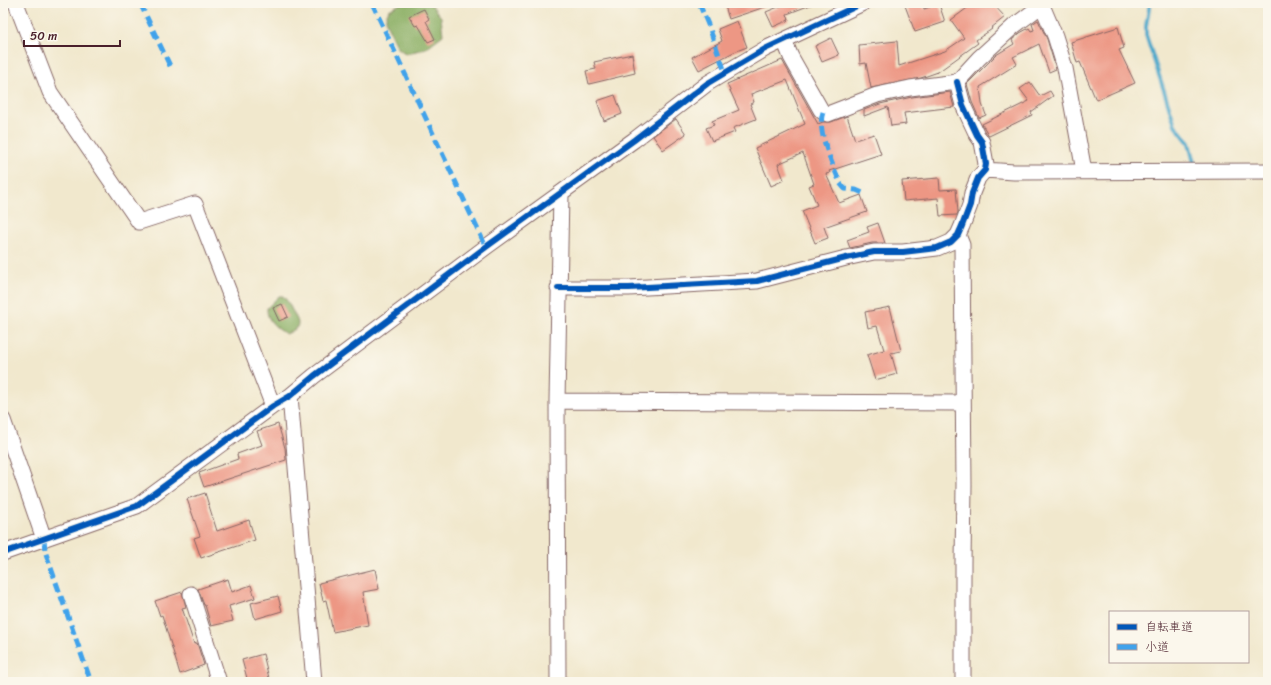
<svg xmlns="http://www.w3.org/2000/svg" width="1271" height="685" viewBox="0 0 1271 685" font-family="Sriracha,'Klee One',sans-serif">
	<style>
		.forest { fill: #8db066; stroke: #6c6848 }
		.lines { fill: none; stroke-linecap: round; stroke-linejoin: round }
		.stream { stroke: #4ca7ca; stroke-width: 4 }
		.building { fill: #ed9784 }
		.minor-casing { stroke: #846564; stroke-width: 17 }
		.minor { stroke: #fff; stroke-width: 15 }
		.quiet { stroke: #40a2eb; stroke-width: 5; stroke-dasharray: 10 5; stroke-linecap: butt }
		.cycleway-casing { stroke: #fbf7ec; stroke-width: 8 }
		.cycleway { stroke: #0057b8; stroke-width: 6 }
	</style>
	<rect width="100%" height="100%" fill="#fbf7ec"/>
	<filter id="ink" filterUnits="userSpaceOnUse"><feTurbulence type="fractalNoise" baseFrequency=".025" numOctaves="2"/><feDisplacementMap in="SourceGraphic" scale="8" xChannelSelector="R" yChannelSelector="G"/><feConvolveMatrix kernelMatrix="1 2 1 2 8 2 1 2 1" color-interpolation-filters="sRGB"/></filter>
	<filter id="wash" filterUnits="userSpaceOnUse"><feTurbulence type="fractalNoise" baseFrequency=".012" numOctaves="4" result="noise"/><feDisplacementMap in="SourceGraphic" scale="16" xChannelSelector="R" yChannelSelector="G"/><feGaussianBlur stdDeviation="0.9" result="paint"/><feColorMatrix in="noise" values="0 0 0 0 0 0 0 0 0 0 0 0 0 0 0 0 0 1.4 0 .05"/><feComposite in="paint" operator="in"/></filter>
	<g filter="url(#wash)">
		<rect width="100%" height="100%" fill="#f1e8cd"/>
		<path class="forest" d="M402,3H430L441,17L443,35L426,48L406,54L398,48L386,23V16L389,10Z
			M279,296H283C287,300 289,304 292,310C299,323 303,327 286,334C276,328 266,320 267,308Z"/>
		<g class="lines">
			<path class="stream" d="M1150,3L1146,26V35L1175,125L1189,143L1195,167H1197"/>
		</g>
		<g id="blocks">
			<path class="building" d="M724,3H770L771,5L729,19Z
				M788,3L813,4L787,14L789,20L773,27L766,12Z
				M904,3H923L924,9L939,4L945,22L915,32Z
				M974,3H992L1005,17L991,28L992,29L976,40L978,43L938,72L921,78L871,88L866,63L860,64L859,45L897,41L899,66L945,51L964,38L951,20Z
				M424,9L429,19L426,21L435,39L428,42L418,25L415,26L409,16Z
				M1038,20L1047,39L1056,69L1049,72L1039,44L1013,57L1017,64L980,87L982,104L986,115L979,118L972,102L967,84L996,55L1014,44L1012,40L1020,33L1029,28L1031,31L1034,30L1032,24Z
				M737,21L747,47L734,52L699,70L692,57L722,41L718,29Z
				M1118,27L1124,48L1119,50L1135,83L1096,100L1080,62L1077,63L1071,42Z
				M831,38L839,55L822,62L815,46Z
				M632,54L635,73L589,84L586,71L596,69L594,62Z
				M782,60L818,124L823,122H831L847,116L855,140L874,134L881,154L829,171L830,173L826,174L839,203L861,195L867,212L824,227L828,238L815,243L802,211L817,205L809,186L814,184L803,153L778,164L784,180L771,186L755,148L805,124L787,80L751,94L754,102L750,104L756,119L733,128L735,132L712,141L706,128L714,125L712,121L739,110L727,84Z
				M1030,82L1040,96L1050,91L1053,96L1031,112L1032,115L989,136L982,124L1029,101L1020,89Z
				M950,92L954,107L904,113L906,124L891,126L888,107L864,116V110L880,104L912,97Z
				M615,95L622,114L604,121L597,101Z
				M676,119L686,134L663,150L653,136Z
				M939,178L940,190L956,189L958,212L957,215L940,216L938,198L904,201L902,181Z
				M878,223L885,243H872L850,248L847,240L869,232L867,227Z
				M282,304L288,317L279,321L273,308Z
				M890,307L901,351L891,353L897,374L875,380L867,355L884,350L877,326L868,328L865,312Z
				M278,424L285,448L286,460L204,487L199,473L238,459L237,454L262,445L257,431Z
				M205,493L217,531L249,520L255,540L201,558L194,538L200,536L187,499Z
				M375,569L379,589L363,592L368,625L333,632L326,600L323,601L319,583Z
				M228,579L232,592L251,585L255,598L229,606L233,621L211,626L205,605H204L198,589Z
				M182,592L186,607L182,608L194,644L197,643L204,665L180,674L162,615L160,616L155,601Z
				M278,596L282,611L255,619L251,603Z
				M263,654L270,682H248L242,660Z"/>
		</g>
	</g>
	<g filter="url(#ink)">
		<use href="#blocks" fill-opacity="0" stroke="#846564" stroke-width="1"/>
		<g class="lines">
			<g class="minor-casing">
				<path id="minor" d="M16,3L50,92L139,222L195,204L273,406
					M1041,3L1055,36L1065,68L1084,171
					M784,40L791,57L821,110L823,112L828,114L877,95L910,88L957,82L979,58L1014,26L1042,5
					M985,170L1014,172L1268,171
					M958,235L962,245L964,485L963,564V682
					M558,288H629L757,281L846,258L874,252H903L937,248L951,242L958,235L962,226L970,205L972,193L978,178L985,170L986,164L982,142L977,135L963,105L957,82
					M290,396L314,682
					M557,401L963,403
					M3,420L44,539
					M3,553L137,506L273,406L290,396L314,376L486,247L634,140L708,83L765,49L863,3
					M191,594L219,682
					M558,682L557,401L561,194"/>
			</g>
			<use href="#minor" class="minor"/>
			<path class="quiet" d="M140,3L171,68
				M372,3L486,247
				M699,3L709,27L725,72
				M823,112C816,132 833,164 840,183L845,189L856,190L863,193
				M44,539L45,551L91,682"/>
			<g class="cycleway-casing">
				<path id="cycleway" d="M558,288H629L757,281L846,258L874,252H903L937,248L951,242L958,235L962,226L970,205L972,193L978,178L985,170L986,164L982,142L977,135L963,105L957,82
					M3,553L137,506L273,406L290,396L314,376L486,247L634,140L708,83L765,49L863,3"/>
			</g>
			<use href="#cycleway" class="cycleway"/>
		</g>
	</g>
	<rect width="1271" height="685" fill="none" stroke="#fbf7ec" stroke-width="16"/>
	<rect x="1109" y="611" width="140" height="52" fill="#fbf7ec" stroke="#b4a19f"/>
	<rect x="1117" y="624" width="20" height="6" fill="#0057b8" stroke="#b4a19f"/>
	<text x="1145" y="631" font-size="12" fill="#4a1f2b">自転車道</text>
	<rect x="1117" y="644" width="20" height="6" fill="#40a2eb" stroke="#b4a19f"/>
	<text x="1145" y="651" font-size="12" fill="#4a1f2b">小道</text>
	<path d="M24 40v6h96v-6" fill="none" stroke="#4a1f2b" stroke-width="2"/>
	<text x="30" y="40" font-size="12" fill="#4a1f2b" stroke="#fbf7ec" stroke-width="3" paint-order="stroke">50 m</text>
</svg>
